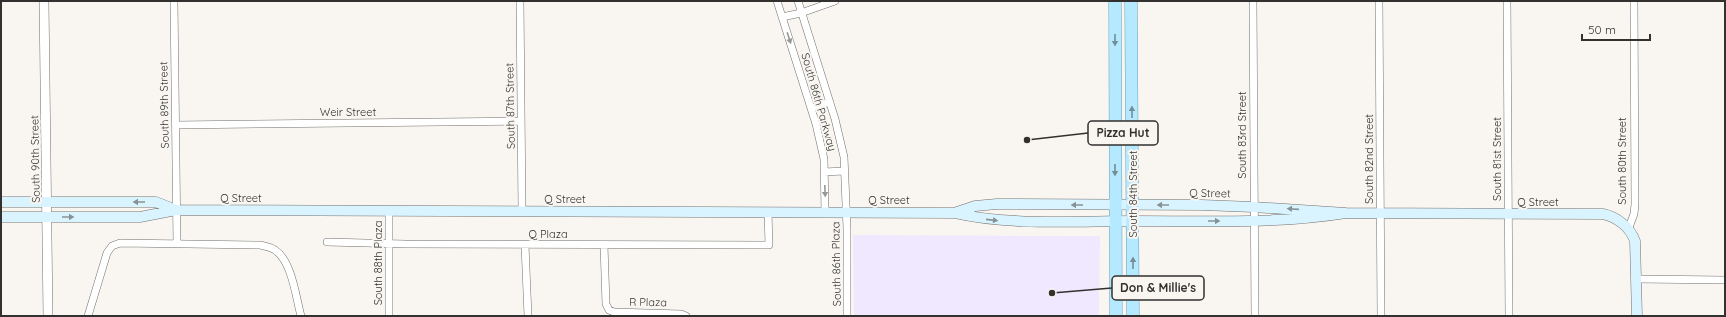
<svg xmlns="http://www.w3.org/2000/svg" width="1726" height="317" viewBox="0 0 1726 317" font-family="Quicksand,sans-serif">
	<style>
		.commercial { fill: #efe8fe }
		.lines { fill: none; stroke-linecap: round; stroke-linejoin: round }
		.minor-casing { stroke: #73706d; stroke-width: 8 }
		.tertiary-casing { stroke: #73706d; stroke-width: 10 }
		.secondary-casing { stroke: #73706d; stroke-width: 11 }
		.primary-casing { stroke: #67a0b6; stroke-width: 13 }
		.minor { stroke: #fff; stroke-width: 7 }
		.tertiary { stroke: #fff; stroke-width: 9 }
		.secondary { stroke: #daf4ff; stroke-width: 10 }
		.primary { stroke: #b5e9ff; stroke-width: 12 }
		.oneway { fill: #989897 }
		.oneway2 { fill: #748d97 }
		.oneway3 { fill: #869297 }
		.labels { text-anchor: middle; stroke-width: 4; stroke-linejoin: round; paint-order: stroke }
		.street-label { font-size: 11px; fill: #32312f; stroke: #f9f6f2 }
		.leader { fill: none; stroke: #32312f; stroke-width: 1.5 }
		.callout-dot { fill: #32312f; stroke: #f9f6f2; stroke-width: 1.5 }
		.callout { fill: #f9f6f2; stroke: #32312f; stroke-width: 1.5 }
		.callout-label { font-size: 12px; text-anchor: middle; font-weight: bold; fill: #32312f }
	</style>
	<rect width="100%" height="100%" fill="#f9f6f2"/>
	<path class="commercial" d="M853,235L1100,236L1099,316H854Z"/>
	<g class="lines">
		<g class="minor-casing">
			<path id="minor" d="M174,1L177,244
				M520,1L522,211
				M777,1L816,124L824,159L825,212
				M798,1L835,119L844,157L847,228V316
				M1253,1L1255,316
				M1379,1L1381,316
				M1507,1L1509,316
				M782,17L801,13L835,1
				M811,108L830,102
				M176,125L521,121
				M824,172L844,171
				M1628,230L1634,214L1635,204L1634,1
				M327,242L405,244L769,245L768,212
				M525,245L528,316
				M604,245L606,304L609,310L614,312L681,314L686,316
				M1637,279L1725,280
				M88,316L107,253L112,246L120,243L260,245C265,246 271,247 275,250C292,261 296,298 301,316
				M389,316V211"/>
		</g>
		<g class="tertiary-casing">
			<path id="tertiary" d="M44,1L48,316"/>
		</g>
		<g class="secondary-casing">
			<path id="secondary" d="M1,202H156L176,210
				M954,213L975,206L997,204L1202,205L1253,207L1346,213L1603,214C1617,217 1630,227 1635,241L1637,316
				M1,217H140L176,210L954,213C1011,226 1076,221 1135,221C1205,221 1276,224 1346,213"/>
		</g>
		<g class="primary-casing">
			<path id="primary" d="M1115,1L1116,316
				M1131,1L1133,316"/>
		</g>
		<use href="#minor" class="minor"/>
		<use href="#tertiary" class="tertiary"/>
		<use href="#secondary" class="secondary"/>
		<use href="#primary" class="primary"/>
	</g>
	<defs><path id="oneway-solid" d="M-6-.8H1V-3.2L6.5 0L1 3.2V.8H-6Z"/></defs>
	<g class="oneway">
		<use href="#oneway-solid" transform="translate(789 38) rotate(72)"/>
		<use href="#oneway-solid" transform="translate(825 191) rotate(88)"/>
	</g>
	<g class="oneway2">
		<use href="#oneway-solid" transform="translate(1115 40) rotate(90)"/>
		<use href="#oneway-solid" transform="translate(1132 112) rotate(-91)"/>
		<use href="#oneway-solid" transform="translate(1115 170) rotate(90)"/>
		<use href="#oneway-solid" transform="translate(1133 263) rotate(-90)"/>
	</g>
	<g class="oneway3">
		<use href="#oneway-solid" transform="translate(139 202) rotate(180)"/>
		<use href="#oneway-solid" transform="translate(1077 205) rotate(-180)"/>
		<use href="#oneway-solid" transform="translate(1163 205) rotate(180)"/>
		<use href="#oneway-solid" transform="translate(1293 209) rotate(-176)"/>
		<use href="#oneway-solid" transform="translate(68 217)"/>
		<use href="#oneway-solid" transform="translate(992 220) rotate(6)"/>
		<use href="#oneway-solid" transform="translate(1214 221)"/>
	</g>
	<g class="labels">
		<g class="street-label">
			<text transform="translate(819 102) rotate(74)" y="4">South 86th Parkway</text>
			<text transform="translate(164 105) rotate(-91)" y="4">South 89th Street</text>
			<text transform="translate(510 106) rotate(-91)" y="4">South 87th Street</text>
			<text x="348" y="116">Weir Street</text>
			<text transform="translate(1242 135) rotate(-90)" y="4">South 83rd Street</text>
			<text transform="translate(35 159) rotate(-91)" y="4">South 90th Street</text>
			<text transform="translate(1369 159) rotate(-90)" y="4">South 82nd Street</text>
			<text transform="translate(1497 159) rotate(-90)" y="4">South 81st Street</text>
			<text transform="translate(1622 161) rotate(-90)" y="4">South 80th Street</text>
			<text transform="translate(1210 193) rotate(1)" y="4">Q Street</text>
			<text transform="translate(1133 194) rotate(-90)" y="4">South 84th Street</text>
			<text x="241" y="202">Q Street</text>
			<text x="565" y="203">Q Street</text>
			<text x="889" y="204">Q Street</text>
			<text x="1538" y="206">Q Street</text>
			<text x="548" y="238">Q Plaza</text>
			<text transform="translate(378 263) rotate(-90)" y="4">South 88th Plaza</text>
			<text transform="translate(836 264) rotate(-91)" y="4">South 86th Plaza</text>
			<text transform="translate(648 302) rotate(1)" y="4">R Plaza</text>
		</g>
	</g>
	<path class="leader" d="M1027 140L1088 133M1052 293L1112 288"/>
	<g class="callout-dot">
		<circle cx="1027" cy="140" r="4"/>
		<circle cx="1052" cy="293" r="4"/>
	</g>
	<g class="callout">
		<rect x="1088" y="121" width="70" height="24" rx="4"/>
		<rect x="1112" y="276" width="92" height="24" rx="4"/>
	</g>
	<g class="callout-label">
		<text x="1123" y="137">Pizza Hut</text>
		<text x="1158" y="292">Don &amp; Millie's</text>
	</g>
	<rect width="1726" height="317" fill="none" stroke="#32312f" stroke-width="4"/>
	<path d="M1582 34v6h68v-6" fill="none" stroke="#32312f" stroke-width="2"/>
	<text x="1588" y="34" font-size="12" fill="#32312f" stroke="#f9f6f2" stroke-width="3" paint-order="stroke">50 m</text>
</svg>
